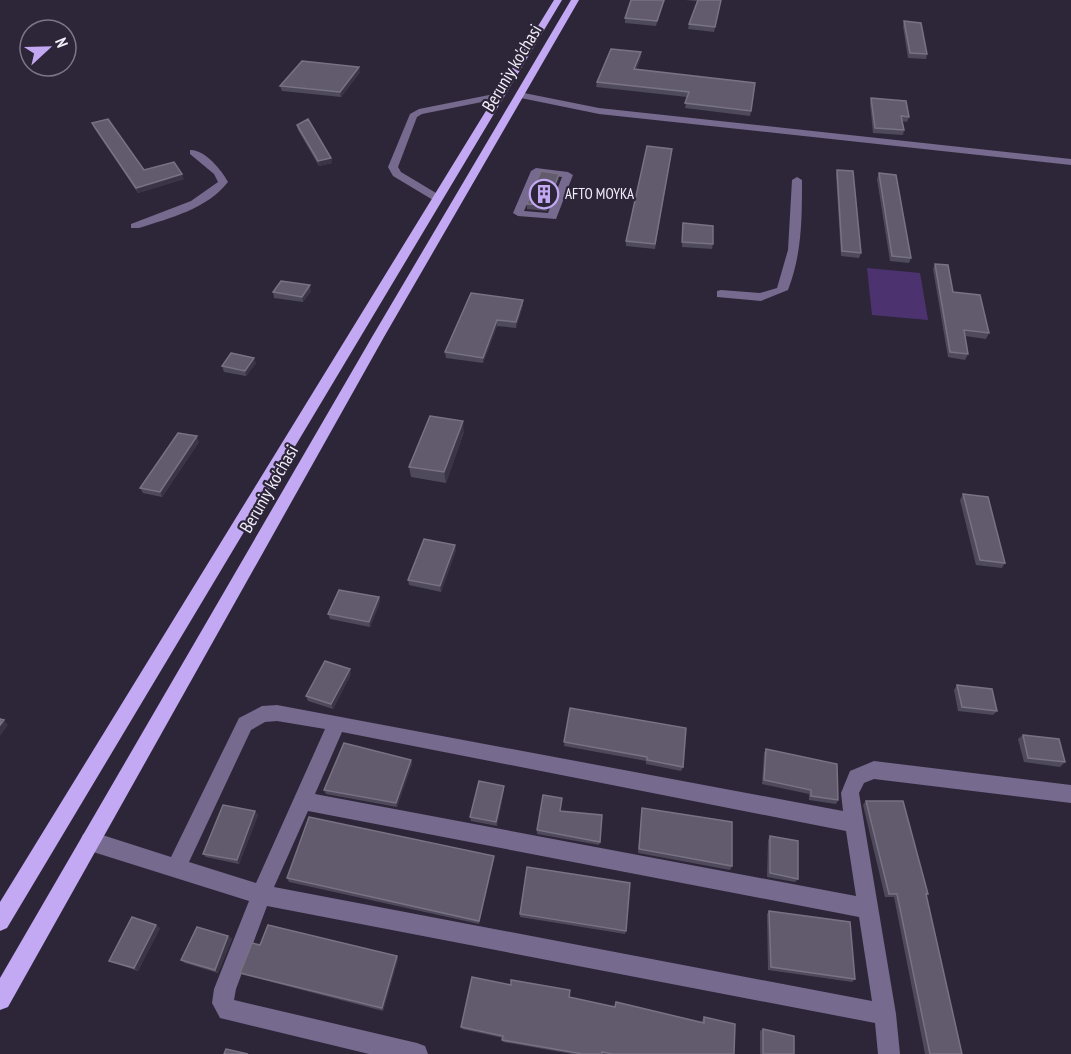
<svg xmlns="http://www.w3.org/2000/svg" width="1071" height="1054" viewBox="0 0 1071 1054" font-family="'PT Sans Narrow',sans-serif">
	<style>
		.green { fill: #4c3370 }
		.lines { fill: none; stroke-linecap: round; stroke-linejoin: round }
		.minor { fill: #766a8e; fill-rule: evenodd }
		.major { fill: #c3a8f4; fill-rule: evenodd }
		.wall { fill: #4f495c }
		.shaded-wall { fill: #3a3446 }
		.building { fill: #615b6d; stroke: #787283; stroke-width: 1.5 }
		.labels { text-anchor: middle; stroke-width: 4.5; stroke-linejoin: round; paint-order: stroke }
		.far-poi-label { font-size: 15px; fill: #f2eefb; stroke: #2d2638; text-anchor: start }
		.street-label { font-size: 18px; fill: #f2eefb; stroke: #2d2638 }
	</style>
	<rect width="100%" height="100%" fill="#2d2638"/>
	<path class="green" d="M867,268L920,273L928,320L872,315Z"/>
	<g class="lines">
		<path class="minor" d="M519,92L599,108L1071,159V165L599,114L516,97L515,95Z
			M499,93L503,96L502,98L422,114L417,117L398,167L401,172L441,196V200H433L393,176L388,167L410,114L419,109Z
			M190,150C204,149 222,170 228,182C207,209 170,218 139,228H131V224L191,201L218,182L214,174L190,154Z
			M536,168L568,172L573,175L556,219L518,216L513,213L531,171ZM540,174L562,177L548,213L524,211Z
			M797,177L802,180C802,218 802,254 788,290L761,301L717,297V291L721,290L760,293L777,288L788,250L792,180Z
			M277,705L843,811L841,793L850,771L874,761L1071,785V803L874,779L864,783L859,793L896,1014L900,1054H878L875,1023L267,906L236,989L234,1000L417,1043L425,1046L428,1054H369L220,1018L212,1003L214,989L249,901L90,851L83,848L80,841L83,834L90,831L171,857L239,718L262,706ZM277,721L325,729L256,883L189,862L251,730L265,722ZM342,732L846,831L856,896L315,794ZM308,811L859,917L872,1001L274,887Z"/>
		<path class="major" d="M554,0H562L7,928L0,931V902Z
			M571,0H579L384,337L8,1007L0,1010V978L372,337Z"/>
	</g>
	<path class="wall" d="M665,0L656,26L625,23V18Z
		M685,0H721L714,32L688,29L689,24L697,1Z
		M904,21L927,54L926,59L908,58L903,26Z
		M641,57L636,70L751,111L750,116L685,108L687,97L596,87L597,82Z
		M360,72L341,97L282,91L280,86Z
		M871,98L909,117L907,122L902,121L904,130L903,135L873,133L870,103Z
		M92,123L144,170L184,179L138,193L94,128Z
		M297,125L331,158L332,163L319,166L298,130Z
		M672,149L655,249L626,246V241Z
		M837,170L861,253L859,258L841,256L836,175Z
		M879,173L911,258L909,263L890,261L877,179Z
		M559,179L547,211L527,209V204Z
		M683,223L713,244L712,249L682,247Z
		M935,264L953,292L989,333L986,339L965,336L968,354L965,360L948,357L933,269Z
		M311,291L303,302L274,298L273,292Z
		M471,293L523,305L516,328L497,326L483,363L446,358L445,352Z
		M256,363L246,376L224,372L222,366Z
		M464,432L446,483L411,477L409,467Z
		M199,442L162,497L143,493L140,488Z
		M963,494L1005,563L1002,568L976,565L960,500Z
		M456,550L441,592L409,585L408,580Z
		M379,597L380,602L370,627L330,619L328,614Z
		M351,674L333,709L308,701L306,696Z
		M957,685L997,711L993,715L958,711L954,690Z
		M570,708L683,767L681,771L646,764V761L564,746Z
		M1023,735L1065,762L1060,767L1024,762L1018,739Z
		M766,749L838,800L836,804L809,800V794L762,784L764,753Z
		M411,760L412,764L397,807L326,794L324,790Z
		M504,786V790L497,826L471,821L470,817Z
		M866,801L928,894L926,896L962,1054H925L894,897H885L863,805Z
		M642,808L732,866L730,870L638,853Z
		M255,811L258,815L239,864L206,857L203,854Z
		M561,811L600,842L599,845L537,834V830Z
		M770,836L798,879L795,882L767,877L768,840Z
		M494,859L479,924L289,882L287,878Z
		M769,911L855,979L852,982L768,970L767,914Z
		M520,914L626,931L625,934L520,917Z
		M160,928L138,971L114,963L109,961Z
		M228,936L232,939L218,973L185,963L181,960Z
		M260,945L397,956L398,959L383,1011L244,975L240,973Z
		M511,985L615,1007L616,1002L702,1022V1020L704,1017L734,1054H572L503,1042V1038L462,1029L461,1027Z
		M763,1029L794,1054H760V1031Z"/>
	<path class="shaded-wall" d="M664,0H665L656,26L657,21Z
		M641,52V57L634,74V69Z
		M359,67L360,72L341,97L340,92Z
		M331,158L332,163L319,166L318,161Z
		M182,174L184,179L138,193L136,188Z
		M559,174V179L547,211V205Z
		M310,285L311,291L303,302L302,297Z
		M523,300V305L516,328V322Z
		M497,320V326L483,363V358Z
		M254,358L256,363L246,376L245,371Z
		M463,421L464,432L446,483L444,472Z
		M197,436L199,442L162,497L160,492Z
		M455,545L456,550L441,592L440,586Z
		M379,597L380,602L370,627L369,622Z
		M350,669L351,674L333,709L331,704Z
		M4,720L8,725L0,736V725Z
		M411,760L412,764L397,807L396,803Z
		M504,786V790L497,826L496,822Z
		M255,811L258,815L239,864L237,860Z
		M494,856V859L479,924V921Z
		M156,925L160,928L138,971L134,968Z
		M228,936L232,939L218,973L215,970Z
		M397,956L398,959L383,1011L382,1008Z"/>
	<path class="building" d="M631,0H664L657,21L625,18Z
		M698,0H721L715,27L689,24Z
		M904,21L921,23L927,54L910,53Z
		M611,49L641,52L634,69L755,83L751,111L685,103L689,92L597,82Z
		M302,61L359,67L340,92L280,86Z
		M871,98L906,101L909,117L901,116L904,130L875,128Z
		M108,119L144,170L174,162L182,174L136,188L92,123Z
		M308,119L331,158L318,161L297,125Z
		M647,146L672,149L655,244L626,241Z
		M837,170L853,171L861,253L842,251Z
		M541,171L559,174L547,205L527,204Z
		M879,173L896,175L911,258L892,256Z
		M683,223L713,226V244L682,242Z
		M935,264L948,265L953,292L980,295L989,333L964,330L968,354L950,352Z
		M281,281L310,285L302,297L273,292Z
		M471,293L523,300L516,322L497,320L483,358L445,352Z
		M231,353L254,358L245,371L222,366Z
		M430,416L463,421L444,472L409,467Z
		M178,433L197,436L160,492L140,488Z
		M963,494L988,497L1005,563L980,560Z
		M424,539L455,545L440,586L408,580Z
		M339,590L379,597L369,622L328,614Z
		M325,661L350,669L331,704L306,696Z
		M957,685L992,689L997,711L962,707Z
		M570,708L686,728L683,767L647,760V757L564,742Z
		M0,719L4,720L0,725Z
		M1023,735L1059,739L1065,762L1028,758Z
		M344,743L411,760L396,803L324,790Z
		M766,749L837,764L838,800L811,796V790L764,780Z
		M479,781L504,786L496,822L470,817Z
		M543,795L562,798L560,811L602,815L600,842L537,830Z
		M866,801H903L928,894H926L962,1054H930L897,894H889Z
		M223,805L255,811L237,860L203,854Z
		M642,808L732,822V866L639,849Z
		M309,817L494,856L479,921L287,878Z
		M770,836L798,841V879L770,873Z
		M527,867L630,883L626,931L520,914Z
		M769,911L850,922L855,979L771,967Z
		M132,917L156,925L134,968L109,961Z
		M268,925L397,956L382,1008L240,973L252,943L260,945Z
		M197,927L228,936L215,970L181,960Z
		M472,977L511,985V980L570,990L569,997L615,1007L616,1002L704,1023V1017L735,1024L734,1054H612L602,1052V1054H583L502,1040L503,1036L461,1027Z
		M763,1029L794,1036V1054H763Z
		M226,1049L248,1054H224Z"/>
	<defs>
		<g id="building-ring" transform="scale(1.5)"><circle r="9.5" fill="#2d2638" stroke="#c2a8f2" stroke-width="1.5"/><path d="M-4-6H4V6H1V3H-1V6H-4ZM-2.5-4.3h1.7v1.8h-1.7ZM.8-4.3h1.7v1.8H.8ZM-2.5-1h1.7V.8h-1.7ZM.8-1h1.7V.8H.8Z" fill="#c2a8f2"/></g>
	</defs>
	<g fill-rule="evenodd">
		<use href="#building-ring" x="544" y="194"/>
	</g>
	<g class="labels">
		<g class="far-poi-label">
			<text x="565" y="199">AFTO MOYKA</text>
		</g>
		<g class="street-label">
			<text transform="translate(512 68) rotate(-59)" y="6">Beruniy ko'chasi</text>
			<text transform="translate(269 489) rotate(-60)" y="6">Beruniy ko'chasi</text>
		</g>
	</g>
	<g transform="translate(48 48) rotate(68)"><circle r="28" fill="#2d2638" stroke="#7c7686" stroke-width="1.5"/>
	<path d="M0-4.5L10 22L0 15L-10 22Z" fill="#c2a8f2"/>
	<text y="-9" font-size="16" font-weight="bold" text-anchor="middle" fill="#f2eefb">N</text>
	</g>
</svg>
